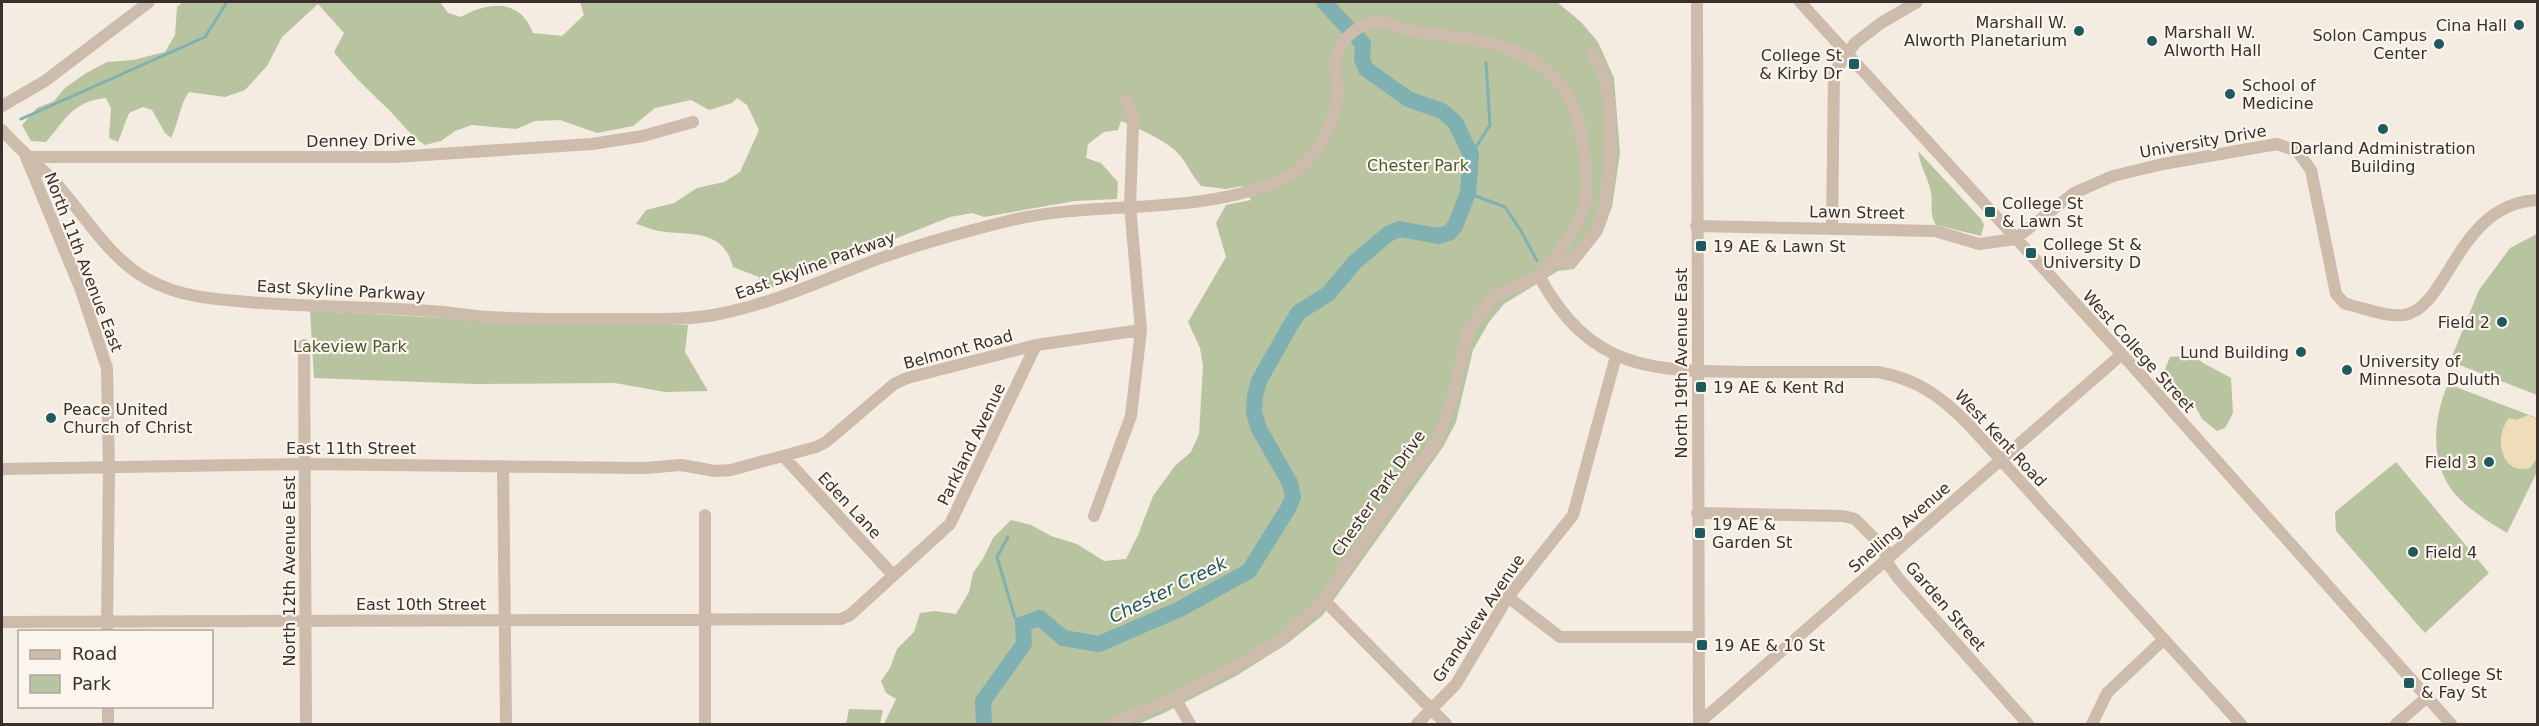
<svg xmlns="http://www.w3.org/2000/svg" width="2539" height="726" viewBox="0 0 2539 726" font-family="'DejaVu Sans',sans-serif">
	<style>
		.green { fill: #b8c4a0 }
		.sand { fill: #efdcb8 }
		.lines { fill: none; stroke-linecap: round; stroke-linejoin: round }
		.stream { stroke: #7fb0b2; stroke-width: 3 }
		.river { stroke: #7fb0b2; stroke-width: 16 }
		.minor { stroke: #cdbbac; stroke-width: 12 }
		.poi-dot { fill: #1f5a5e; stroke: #fbf5ee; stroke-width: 2 }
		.labels { text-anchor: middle; stroke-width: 4.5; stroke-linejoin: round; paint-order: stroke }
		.poi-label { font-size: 16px; fill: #3b302b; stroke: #fbf5ee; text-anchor: start }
		.street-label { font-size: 16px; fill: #3b302b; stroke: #fbf5ee }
		.park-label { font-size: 16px; fill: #4a5a2e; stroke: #fbf5ee }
		.water-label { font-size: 18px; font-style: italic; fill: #1f5a5e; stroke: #fbf5ee }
	</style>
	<rect width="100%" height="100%" fill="#f4ebe1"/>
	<path class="green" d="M183,2H440L448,13L461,17C491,0 521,0 533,33L562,36L584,15L580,2H1557L1581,22L1598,42L1614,78L1620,153L1612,207L1602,234L1574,269L1558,271L1504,304L1489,322L1473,350L1456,422L1443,447L1323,615L1288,643L1236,676L1162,714L1138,724H884L896,699L886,693L881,681L890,668L897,649L914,632L920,613L935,611L956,614L969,592L973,573L984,557L993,538L1011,520L1031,525L1051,536L1077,544L1104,561L1126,559L1138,535L1153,496L1175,466L1191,452L1199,434L1203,366L1200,348L1188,322L1226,257L1216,223L1226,205L1251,200L1242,186L1226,189L1201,186C1192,175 1189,168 1182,158C1171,142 1139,129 1121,121L1118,130L1104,132L1088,144L1086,158L1101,163L1118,182L1117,199L1075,201L984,217L972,213L950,217L761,292L759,277L733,267C723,228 691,236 659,231C652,230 644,226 636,224L646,210L674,203L697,188L724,182L740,172L759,130L747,105L737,98L732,103L709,110L691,100L655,108L633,126L597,133L560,120L535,121L516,129L472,125L455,131L441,141L425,145C407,133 400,120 385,106C367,89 350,73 334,52L344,33L318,4L282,37L267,66L245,90L225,97L189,92C179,106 179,122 171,138L165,133L152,110L143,107L129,113L118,142L109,138L111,108L106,98C73,101 66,119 46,142L31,141L22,125L37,108L54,101L65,88L86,73L107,62L133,60L165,52L175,35L177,7Z
		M1918,151L1981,219L1984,225L1981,236L1936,225C1929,214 1933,204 1931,192C1928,178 1920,166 1918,151Z
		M2537,234V395L2457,364L2453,354L2479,290L2510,248Z
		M310,311L488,320L688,325L685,352L708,391L665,392L615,383L475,384L314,378Z
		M2194,355L2203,363L2231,378L2233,413L2225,428L2217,431L2202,419L2195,406L2184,397L2165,369L2170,357Z
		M2448,384L2537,418V472L2507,533C2489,522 2469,510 2455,494C2429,464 2433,418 2448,384Z
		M2396,462L2489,573L2425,633L2336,531L2335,512Z
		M849,709L883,710L880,724H846Z"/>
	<path class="sand" d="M2528,415L2537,419V458L2530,468C2501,476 2493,437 2509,418L2517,420Z"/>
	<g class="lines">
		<path class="stream" d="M21,119L205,37L227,2
			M1471,155L1490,125L1486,63
			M1468,193L1505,207L1521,231L1537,261
			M1008,537L997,557L1015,618L1023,624"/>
		<path class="river" d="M984,724L983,701L1024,644L1023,624L1040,618L1063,638L1099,644L1180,609L1249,571L1289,507L1293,497L1290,483L1259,429L1254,413L1255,396L1259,381L1290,326L1299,312L1328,294L1355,262L1388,234L1400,229L1438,236L1449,233L1455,226L1468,193L1471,155L1455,122L1442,111L1408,99L1366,69L1362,59L1363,44L1324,2"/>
		<path class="minor" d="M1697,2L1699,724
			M1800,2L2128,361L2451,724
			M2,106L45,81L149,2
			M2,130C17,147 35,162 51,178C83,211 106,256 147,279C183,299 222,300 262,303C319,307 375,307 431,311C451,312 471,316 490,317C537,320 583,319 630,319C659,319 689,320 719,314C775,303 825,279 878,259C922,243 967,231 1012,220C1099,200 1192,216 1276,182C1310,168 1334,133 1337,97C1338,85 1334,71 1336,58C1339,40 1360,22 1378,22C1390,21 1404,30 1416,32C1458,37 1504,40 1540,65C1550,72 1560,84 1567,94C1582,118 1592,183 1583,210C1578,228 1552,262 1539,276L1496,294L1468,330L1452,400L1436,443L1405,482L1324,600L1279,642L1175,698L1111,724
			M1696,226L1935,231L1979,244L2015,239L2074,193L2113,176L2163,164L2277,144L2297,151L2311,170L2336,294L2344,303L2350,305C2367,309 2387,317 2404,315C2449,308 2457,203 2538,200
			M1832,228L1834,73L1855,43L1881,23L1917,2
			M1554,260L1569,262C1581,250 1594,238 1600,221C1611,189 1614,110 1604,77C1601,69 1596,60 1592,52
			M1539,276C1591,371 1651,371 1749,372C1792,372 1835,372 1878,372C1918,379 1943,398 1970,426L2241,724
			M304,345L306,724
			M784,457L893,575
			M503,466L506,724
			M2,469L305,464L644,468L681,465L715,471L731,470L816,447L826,442L894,384L907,378L1036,345L1141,330
			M1697,513L1843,516L1855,519L1885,549L1886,561L1898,578L2028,724
			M705,515V724
			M1094,516L1131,416L1141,330L1130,206L1133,125L1132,111L1126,99
			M1508,597L1560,637H1698
			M1324,600L1446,724
			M2,622L841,619L850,615L950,524L1036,345
			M107,629L109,469L107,368L81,290L26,157H394L592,144L643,136L693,122
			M1175,698L1190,724
			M108,706V724
			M1699,723L2121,355
			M1417,724L1456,684L1508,597L1573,515L1616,356
			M2092,724L2107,693L2163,640
			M2396,724L2427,697"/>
	</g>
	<g class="poi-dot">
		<circle cx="2519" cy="25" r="6"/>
		<circle cx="2079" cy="31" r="6"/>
		<circle cx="2152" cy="41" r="6"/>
		<circle cx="2439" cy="44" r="6"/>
		<rect x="1848" y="58" width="12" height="12" rx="3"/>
		<circle cx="2230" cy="94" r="6"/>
		<circle cx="2383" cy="129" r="6"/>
		<rect x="1984" y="206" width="12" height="12" rx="3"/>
		<rect x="1695" y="240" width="12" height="12" rx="3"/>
		<rect x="2025" y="247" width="12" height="12" rx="3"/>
		<circle cx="2502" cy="322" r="6"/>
		<circle cx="2301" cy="352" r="6"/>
		<circle cx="2347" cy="370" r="6"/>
		<rect x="1695" y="381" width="12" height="12" rx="3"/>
		<circle cx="51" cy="418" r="6"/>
		<circle cx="2489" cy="462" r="6"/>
		<rect x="1694" y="527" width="12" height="12" rx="3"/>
		<circle cx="2413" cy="552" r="6"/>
		<rect x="1696" y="639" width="12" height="12" rx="3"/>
		<rect x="2403" y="677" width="12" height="12" rx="3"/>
	</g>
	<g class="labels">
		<g class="poi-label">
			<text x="2067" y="28" text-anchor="end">Marshall W.<tspan x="2067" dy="18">Alworth Planetarium</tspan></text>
			<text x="2507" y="31" text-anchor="end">Cina Hall</text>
			<text x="2164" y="38">Marshall W.<tspan x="2164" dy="18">Alworth Hall</tspan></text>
			<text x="2427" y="41" text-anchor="end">Solon Campus<tspan x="2427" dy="18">Center</tspan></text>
			<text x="1842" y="61" text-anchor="end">College St<tspan x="1842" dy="18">&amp; Kirby Dr</tspan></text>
			<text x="2242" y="91">School of<tspan x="2242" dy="18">Medicine</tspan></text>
			<text x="2383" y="154" text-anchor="middle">Darland Administration<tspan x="2383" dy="18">Building</tspan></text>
			<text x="2002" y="209">College St<tspan x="2002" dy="18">&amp; Lawn St</tspan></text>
			<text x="2043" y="250">College St &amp;<tspan x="2043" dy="18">University D</tspan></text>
			<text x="1713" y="252">19 AE &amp; Lawn St</text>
			<text x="2490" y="328" text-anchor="end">Field 2</text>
			<text x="2289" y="358" text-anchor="end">Lund Building</text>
			<text x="2359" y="367">University of<tspan x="2359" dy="18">Minnesota Duluth</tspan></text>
			<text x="1713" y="393">19 AE &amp; Kent Rd</text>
			<text x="63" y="415">Peace United<tspan x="63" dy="18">Church of Christ</tspan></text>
			<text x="2477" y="468" text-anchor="end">Field 3</text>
			<text x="1712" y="530">19 AE &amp;<tspan x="1712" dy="18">Garden St</tspan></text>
			<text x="2425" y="558">Field 4</text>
			<text x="1714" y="651">19 AE &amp; 10 St</text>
			<text x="2421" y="680">College St<tspan x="2421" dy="18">&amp; Fay St</tspan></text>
		</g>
		<g class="street-label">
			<text transform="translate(361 140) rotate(-1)" y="6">Denney Drive</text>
			<text transform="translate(2203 141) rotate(-10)" y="6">University Drive</text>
			<text transform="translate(1857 212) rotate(1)" y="6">Lawn Street</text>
			<text transform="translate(84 262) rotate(69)" y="6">North 11th Avenue East</text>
			<text transform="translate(815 265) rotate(-20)" y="6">East Skyline Parkway</text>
			<text transform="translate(341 290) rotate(3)" y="6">East Skyline Parkway</text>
			<text transform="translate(958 349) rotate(-15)" y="6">Belmont Road</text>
			<text transform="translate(2139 351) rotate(48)" y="6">West College Street</text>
			<text transform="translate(1681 363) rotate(-90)" y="6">North 19th Avenue East</text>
			<text transform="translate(2001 438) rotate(47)" y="6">West Kent Road</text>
			<text transform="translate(971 444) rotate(-64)" y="6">Parkland Avenue</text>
			<text x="351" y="454">East 11th Street</text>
			<text transform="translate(1378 493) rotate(-55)" y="6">Chester Park Drive</text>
			<text transform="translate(850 505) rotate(47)" y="6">Eden Lane</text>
			<text transform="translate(1899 527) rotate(-41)" y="6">Snelling Avenue</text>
			<text transform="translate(289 571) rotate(-90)" y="6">North 12th Avenue East</text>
			<text x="421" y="610">East 10th Street</text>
			<text transform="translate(1946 606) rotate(49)" y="6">Garden Street</text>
			<text transform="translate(1478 618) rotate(-56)" y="6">Grandview Avenue</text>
		</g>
		<g class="park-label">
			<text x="1418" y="171">Chester Park</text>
			<text x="350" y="352">Lakeview Park</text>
		</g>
		<g class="water-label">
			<text transform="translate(1168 590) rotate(-26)" y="6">Chester Creek</text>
		</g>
	</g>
	<rect width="2539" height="726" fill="none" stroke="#3b302b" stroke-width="6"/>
	<rect x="18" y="630" width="195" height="78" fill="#fbf5ee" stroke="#aea6a0" stroke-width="1.5"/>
	<rect x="30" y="650" width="30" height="9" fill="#cdbbac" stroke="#aea6a0" stroke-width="1.5"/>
	<text x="72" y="660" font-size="18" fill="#3b302b">Road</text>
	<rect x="30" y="675" width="30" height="18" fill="#b8c4a0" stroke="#aea6a0" stroke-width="1.5"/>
	<text x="72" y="690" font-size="18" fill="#3b302b">Park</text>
</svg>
